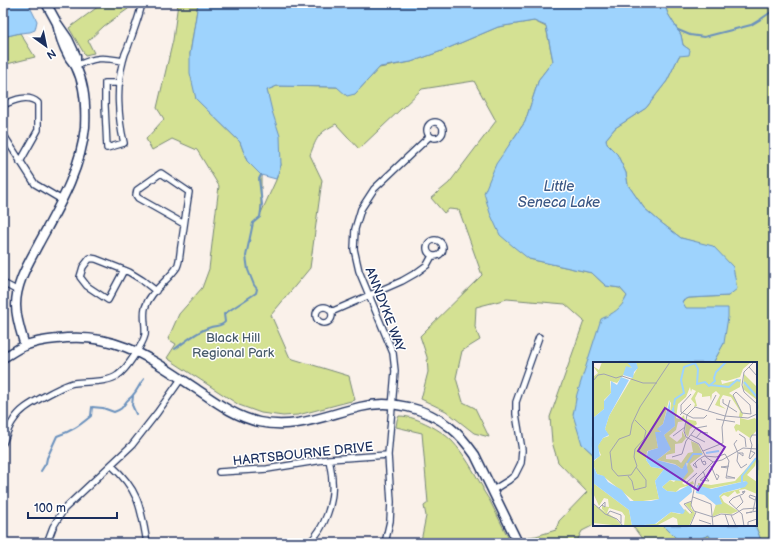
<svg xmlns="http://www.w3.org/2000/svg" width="777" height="546" viewBox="0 0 777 546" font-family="'Balsamiq Sans',sans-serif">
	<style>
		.green { fill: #d4e193; stroke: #788878 }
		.water { fill: #9ed3fd; stroke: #6a91bd }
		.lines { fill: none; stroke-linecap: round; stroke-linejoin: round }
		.stream { stroke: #6a91bd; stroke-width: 2 }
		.street-casing { stroke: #1b2f5e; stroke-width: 8 }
		.secondary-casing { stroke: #1b2f5e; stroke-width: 11 }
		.street { stroke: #fff; stroke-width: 5.5 }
		.secondary { stroke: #fff; stroke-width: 8 }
		.labels { text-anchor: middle; stroke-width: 3; stroke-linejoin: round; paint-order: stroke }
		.street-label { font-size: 13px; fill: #1b2f5e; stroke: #fff }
		.park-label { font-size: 13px; fill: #495c6b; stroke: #fff }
		.water-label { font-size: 14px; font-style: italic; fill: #3c5886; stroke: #fff }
		.inset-river { fill: none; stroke: #9ed3fd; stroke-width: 2 }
		.inset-road { fill: none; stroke: #a1a3b2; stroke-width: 1 }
		.view { fill: #7b2cbf; fill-opacity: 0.15; stroke: #7b2cbf; stroke-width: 2 }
		.inset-edge { fill: none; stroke: #1b2f5e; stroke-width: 2 }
	</style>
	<rect width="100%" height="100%" fill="#faf1ea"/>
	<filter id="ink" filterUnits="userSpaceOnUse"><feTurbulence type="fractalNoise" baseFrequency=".025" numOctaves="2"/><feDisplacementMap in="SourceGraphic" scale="8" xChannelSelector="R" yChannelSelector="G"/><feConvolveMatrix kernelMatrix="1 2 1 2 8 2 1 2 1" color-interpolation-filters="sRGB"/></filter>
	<g filter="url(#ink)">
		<path class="green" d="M103,3H130L128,9L104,26L88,41L94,53L85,55L69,28Z
			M178,3H198L190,54L196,99L240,142L247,161L261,175V213L276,180L281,165L267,90L277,86L337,87L355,94L379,68L411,62L439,52L498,27L534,21L546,27L553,61L539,79L525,122L509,145L529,259L592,273L606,286L620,288L627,296L622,306L600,328L576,399L582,444L594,455V525L582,531L576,543H527V537L536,536L556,530L559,521L587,492L558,462L552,442L550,417L584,321L565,304L507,299L476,307L475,327L480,340L462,351L456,378L463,402L475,408L489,437L474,433L446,411L421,399L428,372L427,357L420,336L482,275L459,210L449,209L444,213L431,198L449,183L496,121L474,81L422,89L359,149L336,124C318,133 317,137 310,155L322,180L310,268L271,315L290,358L349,376L355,400L298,415L283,416L261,413L239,405L167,358L176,344L168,339L179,314L202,288L209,269L219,186L197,150L172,139L152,150L146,139L164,119L157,108L173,40Z
			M664,3H774V543H762L755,525H756V363H713L724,343L685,308L682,301L689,298L728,296L695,242L681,238L659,221L644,208L628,185L626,173L617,154L607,144L606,139L615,128L646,108L667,81L679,56L690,50L683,45L681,35L668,14Z
			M20,33L35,57L3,65V37Z
			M399,416C410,416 419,420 429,425C437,429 446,435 452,441C465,455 474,472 483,488V490L490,501L511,543H420L422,536L426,516L424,506L428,503L422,433L396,427L397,420Z
			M632,525H663L681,543H645Z
			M710,535L713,543H699V539Z"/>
		<path class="water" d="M3,3H28L37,21L35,30L30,32L20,33L3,37Z
			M74,3H103C94,7 86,9 76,6Z
			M198,3H664L668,14L681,35L683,45L690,50L689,55L679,56L667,81L646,108L615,128L606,139L607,144L617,154L626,173L628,185L644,208L659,221L681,238L713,246L733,267L737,289L728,296L689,298L682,301L686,308H728V317L724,343L713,363H594V455L582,444L573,415L577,394L601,319C614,313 621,309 627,296L620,288L606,286L592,273L529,259L514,247L500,235L490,213L484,193L496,164L525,122L539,79L553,61L546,26L534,21L498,27L439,52L411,62L380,67L355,94L347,96L337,87L277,86L267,90L272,111L280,136L281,165L276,179L261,175L247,161L240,142L196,99L190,73V54Z
			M663,525H755L762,543H713L709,535L699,539V543H681Z"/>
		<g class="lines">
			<path class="stream" d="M678,30L690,35L704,37L751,25L761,19L774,10
				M175,349C186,341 197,331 211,327C216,325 221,327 225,322L224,314L256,293L257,289L254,285L248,270L246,256L253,223L260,217L262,204L259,179L261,175
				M133,396L132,405L136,414
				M41,471L46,463L47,458L57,436C72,431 79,426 91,416L92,407L103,408L114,412C122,409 122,408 126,402C128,399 131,398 133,395C138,390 139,384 144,379"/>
			<g class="street-casing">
				<path id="street" d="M76,66C95,57 102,57 123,61
					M120,83H105V106L107,148L124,143C118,118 116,86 123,61C124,56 126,51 128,47C133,32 139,18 142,3
					M3,105C14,100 28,94 38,103V130L20,162
					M427 130a8 8 0 1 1 16 0a8 8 0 1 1-16 0Z
					M3,134L35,184L62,200
					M427 248a8 8 0 1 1 16 0a8 8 0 1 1-16 0Z
					M124,270L108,300L87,286L80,277L83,267L90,258L96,259L129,272L142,280L156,291
					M3,283L18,291
					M316 315a8 8 0 1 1 16 0a8 8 0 1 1-16 0Z
					M331,312L402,281L416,273L427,265L432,256
					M3,443C6,436 8,428 13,421C16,416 21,411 25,408C33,402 65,384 74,383C87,381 108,383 118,375C126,370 143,344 145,335C146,326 143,316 145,308C150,291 168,281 177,267C180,261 180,252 181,246C184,228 186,210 189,192L161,173L137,190L136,195L138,198L184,224
					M111,465C139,490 141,508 147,543
					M219,472L267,469L329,459L388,455
					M493,490L509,480L515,475L521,463L522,450L516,414V402L539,337
					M47,543L53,527L64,509L132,445L157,413L181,379
					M309,543C325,528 334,502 332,481C332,473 330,466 329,459
					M385,543L390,521L391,502L388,455L395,371L393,353L359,271L354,249L355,229L361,209L374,189L430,136"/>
			</g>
			<g class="secondary-casing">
				<path id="secondary" d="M46,3L57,23L68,39L76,56V66
					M25,346C21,332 16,319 16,305C16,283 28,264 38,245C58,208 81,170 85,127C86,108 85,85 76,67C74,63 71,61 69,57C63,46 59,35 57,23
					M3,358C10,354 17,349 24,346C34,342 46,340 57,339C116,331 151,359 198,390C217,403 236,417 259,422C295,430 326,415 360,407C391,399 427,408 451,428C461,436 468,445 475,455L518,543"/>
			</g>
			<use href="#street" class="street"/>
			<use href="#secondary" class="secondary"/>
		</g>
	</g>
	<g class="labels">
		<g class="street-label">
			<text transform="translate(386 309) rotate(69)" y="5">ANNDYKE WAY</text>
			<text transform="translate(303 453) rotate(-6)" y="5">HARTSBOURNE DRIVE</text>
		</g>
		<g class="park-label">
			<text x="233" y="342">Black Hill<tspan x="233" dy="15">Regional Park</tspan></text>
		</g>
		<g class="water-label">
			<text x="559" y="191">Little<tspan x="559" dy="16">Seneca Lake</tspan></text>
		</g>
	</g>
	<g transform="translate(593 362)">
		<rect width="164" height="164" fill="#faf1ea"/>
		<path d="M9,0H35L39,6L33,5L32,11L24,21L17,19L18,31L11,38V47L0,56V15L5,11L0,4L6,8ZM43,0H158L150,7L147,15L134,19L128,18L129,22L148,17L147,25L136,31L140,34L150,52L149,55H146L147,49L138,35L130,33L127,38V43L133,47L122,43L127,33L123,29L119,32L118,39L117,34L109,35V32L105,30L102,36L104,44L101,45L102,42L98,37L103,29L99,27L98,30L97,25L93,35L85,42L83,56L87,57L91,53L92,59L85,60L83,68L76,74L84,80L89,75V69L93,76L89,81L82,82V91L73,93V97L85,98L88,101L95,91L100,90L98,79L105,82L110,92L97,102L101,109L89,121L92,123L100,119L101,122L87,126L83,130L74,129L69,125L77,118L81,120L94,105L95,99L89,107L82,102L64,98L77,88L71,73L82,64L80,46L77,51L78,41L76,38L70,62L66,65L67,70L63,74L65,86L54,89L53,98L58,105L71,107L62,119L66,137L42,140L10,114L4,112L1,105V99L8,93L4,85L10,76L16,74L12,67L16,54L44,7ZM151,12L164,25V38L150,27ZM147,56L155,58L162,56L164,59V68L157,76L145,68L143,70L141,65L143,62L147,63ZM93,57L103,59L104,62L97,67L95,75L92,71ZM164,95L162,104L154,113L164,120V132L152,127L146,128L147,131L144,132L142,129L135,135L131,133L128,135L131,140L145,149L138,152L128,151L119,155L123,142H129L126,135L130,131L147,127L153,119L115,127L105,124V121L118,123L142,119ZM0,121L36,148L39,164H31L32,154L29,150L16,146L14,151L9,147V144L16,145L15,137L11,136L6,144L0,131ZM98,140V146L102,151L96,164H85L84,157L80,155L63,164H51L55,161L63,162L78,150L87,152L92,147L97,152L99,150L92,142ZM0,142L22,156L29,164L0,161V153L6,154L0,153Z" fill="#d4e193"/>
		<path d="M34,0H43L45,6L41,10L40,16L30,13L33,4L39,6ZM28,15L36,18L16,54L12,67L16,73L10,76L5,84L7,94L0,99V56L11,47V39L18,31V19L24,23ZM77,38V51L81,43L82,64L71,73L78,87L64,98L83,103L89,107L93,100L95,110L88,119L77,118L69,125L74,129L83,130L98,122L99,130L86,141L92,149L90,152L78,150L62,162L39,164L36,148L0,121V103L4,112L11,114L15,120L29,128L37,139H58L66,137L62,119L71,107L58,105L53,98L55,89L65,86L62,70H68L64,67L70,62ZM153,119L155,121L152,125L130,131L126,134L129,142L123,143L111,133L103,131L104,123L118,127Z" fill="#9ed3fd"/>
		<path class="inset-river" d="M151,20L164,35M117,23L136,25L144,18L147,19M81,43L82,37L91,31L88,18L91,5L102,1L105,7L104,22L112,20L116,24L122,19L121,16L123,10L133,0M113,91L126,89M94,101L100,92H109M149,120V114L163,96"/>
		<path class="inset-road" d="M161,0L151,10L149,23L151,30L164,42M156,5L164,14M0,19L5,13L11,12L23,16L29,14L50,21H64M143,30L157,43L158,52L149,51L140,33ZM98,32L88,43V50L100,56H111L114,53M130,37V41L144,50M115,48L123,33M164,52L155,56L132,54L102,45L94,53L91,69L93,75L106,82L113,95L120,100L129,98L150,86L164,87M87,53L98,42M123,57L142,60M42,58L53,69L51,77L42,87L41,95L44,104L38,113L25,114L19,107L17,90L26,77L37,73L39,62L47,45L77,0M146,72L152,76L153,85M98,73L112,80M80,74L92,65M103,76L108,70L115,71M144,78L141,82L145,91L144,99L148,106L154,102M110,89L130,81L129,65L137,38M158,89L162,91L157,97L156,96L159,83L157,77L159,73H164M145,91H150V94L146,91M79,95L89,92L93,79L103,66L114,64M108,97L109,100L111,103L113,102L112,99L109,100M120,100L103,117L98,143L101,149L120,155L128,152L140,153L150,147L164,146M102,101L104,106L100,103L105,98L111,94L123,95L132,92L136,99L133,116H142L134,114M118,104L124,118L126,114L123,112M135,106L128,105L136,104M110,109L112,114L107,118L116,119L112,114M35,114L39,119L41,128L53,125V118L43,105M93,121L104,111L100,115M100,135L118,142L120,164M0,141L12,152L24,157L30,164M6,146L12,140V145L9,143M143,147L150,140L147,134M160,149L163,135L157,133L156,135L162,138M159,150L153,151L164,149M99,151L91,142L99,139M132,152L136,164M14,153L17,149L28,153V161M138,153L143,164M106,158L118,162M97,164L103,150M151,164L149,152L136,140L140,136L150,132L151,131L152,129L149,130L151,131M155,164V160L164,157"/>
		<path class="view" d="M72,46L132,85L105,128L45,89Z"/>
		<rect width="164" height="164" class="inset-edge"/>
	</g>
	<rect width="777" height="546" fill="none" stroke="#fff" stroke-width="16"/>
	<rect x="8" y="8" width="761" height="530" fill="none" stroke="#1b2f5e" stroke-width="1.5" filter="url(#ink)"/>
	<g transform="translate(46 46) rotate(147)" stroke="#ffffff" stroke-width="3" paint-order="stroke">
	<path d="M0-3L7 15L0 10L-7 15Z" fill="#1b2f5e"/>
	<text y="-6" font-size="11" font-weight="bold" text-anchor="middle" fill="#1b2f5e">N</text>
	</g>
	<path d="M28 512v6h89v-6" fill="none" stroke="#1b2f5e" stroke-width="2"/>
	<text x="34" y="512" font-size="12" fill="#1b2f5e" stroke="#ffffff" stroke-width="3" paint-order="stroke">100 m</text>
</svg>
